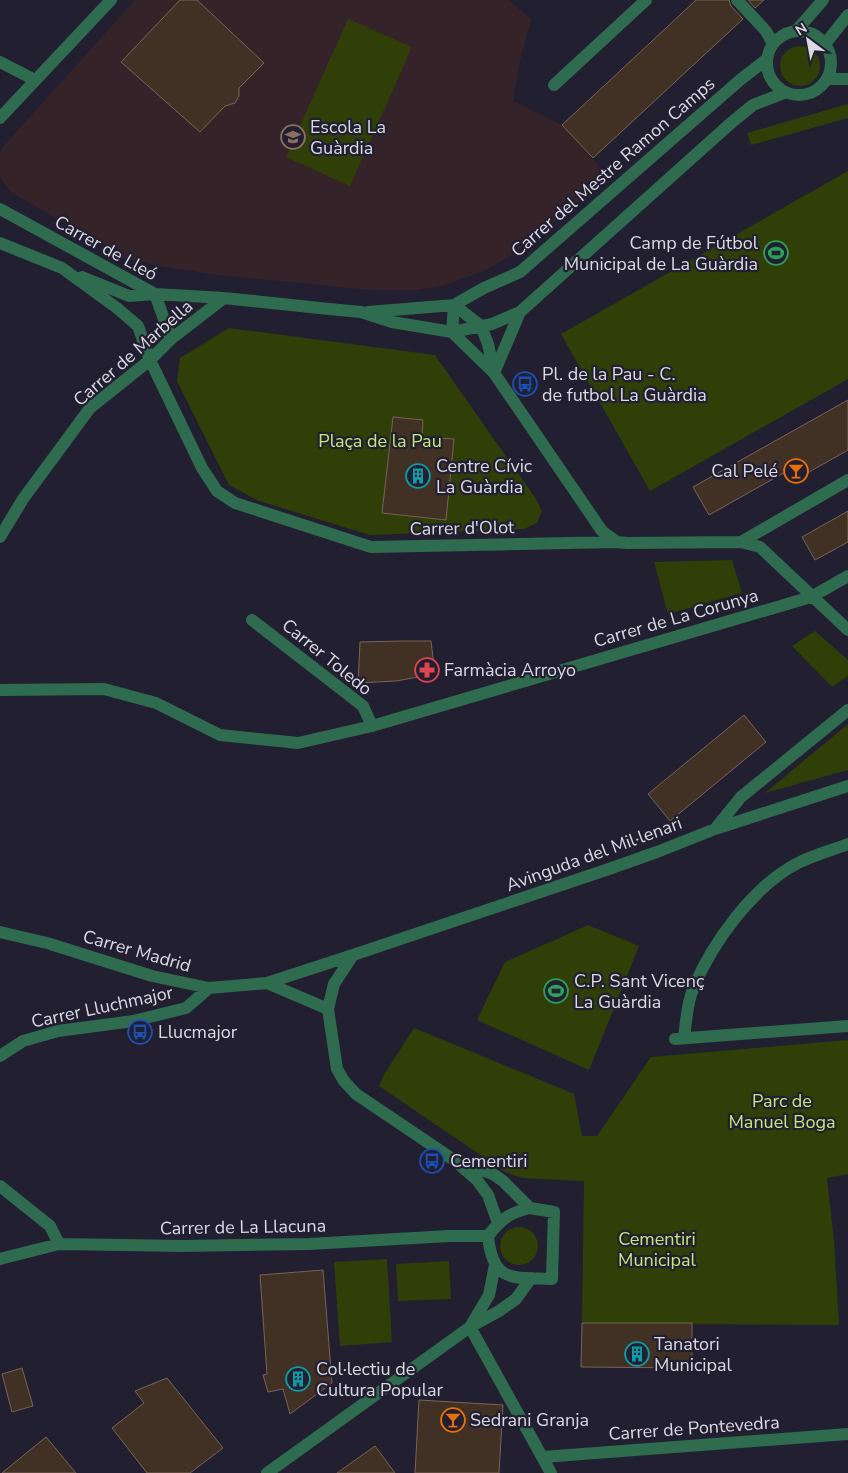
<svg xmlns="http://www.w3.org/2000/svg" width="848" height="1473" viewBox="0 0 848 1473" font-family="'Nunito Sans',sans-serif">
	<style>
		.education { fill: #35232a }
		.green { fill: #303f08 }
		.building { fill: #413125; stroke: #776457 }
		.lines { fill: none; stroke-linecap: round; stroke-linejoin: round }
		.minor { stroke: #2f6b4f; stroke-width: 12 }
		.labels { text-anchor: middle; stroke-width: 4.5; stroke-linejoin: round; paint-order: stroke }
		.poi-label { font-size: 18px; fill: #dad9e4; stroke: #211f30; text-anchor: start }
		.street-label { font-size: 18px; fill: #dad9e4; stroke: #211f30 }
		.park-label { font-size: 18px; fill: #c4e779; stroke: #211f30 }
	</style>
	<rect width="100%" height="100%" fill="#211f30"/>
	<path class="education" d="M135,0H508L531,19L520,61L513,101L562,125L605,173L578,202L544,231L509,257L482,272L445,285L416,290H371L217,275L153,265L124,258L11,192L2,181L0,175V153L1,149Z"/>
	<path class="green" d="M348,19L412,47L350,186L286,157Z
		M780 66a20 20 0 1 1 40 0a20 20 0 1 1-40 0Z
		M848,104V118L751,145L747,133Z
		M848,171V379L650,491L561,334Z
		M229,328L435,355L536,499L542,511L537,523L524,529L370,535L259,501L229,485L177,381L180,358Z
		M732,560L742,593L668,614L654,562Z
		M815,631L848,660V676L832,687L792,646Z
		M848,724V770L765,793Z
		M588,925L639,946L589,1070L477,1020L505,962Z
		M414,1028L574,1094L582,1136H597L651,1057L848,1040V1174L827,1178L834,1241L839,1325L582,1323L584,1181L523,1178L507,1173L379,1086L385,1073Z
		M500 1246a19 19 0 1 1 38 0a19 19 0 1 1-38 0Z
		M387,1259L392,1342L340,1346L334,1262Z
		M449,1261L451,1299L398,1301L396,1264Z"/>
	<path class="building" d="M180,0H197L264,63L239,88V96L235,103L225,106L200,132L121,62Z
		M696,0H729L731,6L743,19L593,158L562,125Z
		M748,0H764L755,8Z
		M848,400V450L795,480L789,470L709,515L693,487Z
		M393,417L423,420L422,437L454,439L446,520L382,513Z
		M848,511V542L815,560L802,537Z
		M401,641H431L435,674L396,681L358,683L360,642Z
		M744,715L766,742L670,821L648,794Z
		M323,1270L332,1383L290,1414L283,1389L268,1392L263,1375L267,1374L260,1275Z
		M582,1323H692V1368L581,1367Z
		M22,1368L33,1406L12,1412L2,1374Z
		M167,1378L223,1448L190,1473H147L112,1428L144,1403L135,1391Z
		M419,1400L503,1405L499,1473H415Z
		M46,1437L76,1473H2Z
		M375,1446L395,1473H337Z"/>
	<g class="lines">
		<path class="minor" d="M737,0L766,31L773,44
			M796,31L823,0
			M767 63a32 32 0 1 1 64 0a32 32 0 1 1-64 0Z
			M825,44L848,15
			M0,62L35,80
			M827,79H848
			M554,85L646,0
			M0,118L111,0
			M0,209L155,294L171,339
			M0,243L62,268L117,308L138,326L150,360L202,468L217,491L235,503L371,547L617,542L627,543L741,542L848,480
			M82,277L129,296L155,294L224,298L329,309L361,312L392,322L452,332L492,324L520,312L731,123L753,105L784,93
			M454,305L452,332L494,373L602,531L617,542
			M454,305L481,326L488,344L494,373
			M368,312L454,305L484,288L520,272L740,80L767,59
			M494,373L520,312
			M0,537L23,499L90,408L150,360L171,339L224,298
			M741,542L760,547L848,630
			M252,620L363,706L372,726
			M0,690L104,689L156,703L220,735L298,743L372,726L811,597L848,576
			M715,829L741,797L848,710
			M0,932L47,943L152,976L209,988L267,983L353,955L606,870L657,852L715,829L848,786
			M353,955L334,984L328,1009L337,1069L344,1081L356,1094L454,1160L477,1180L488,1195L498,1223
			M267,983L328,1009
			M684,1038C686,1023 687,1003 693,989C712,943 753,886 798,863C814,855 832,850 848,844
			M675,1039L848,1026
			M0,1056L23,1041L58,1031L133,1021L186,1008L209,988
			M461,1163L493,1174L503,1181L530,1208
			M0,1186L50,1226L59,1244
			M530,1208L554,1212L552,1279C513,1277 493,1284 488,1236C501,1219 509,1213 530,1208Z
			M0,1259L59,1244L183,1246L309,1244L449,1236H488
			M470,1327L551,1473
			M470,1327L489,1295L495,1265
			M543,1457L848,1434
			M267,1473L470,1327L499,1311L516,1299L531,1278"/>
	</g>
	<defs>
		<g id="school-ring" transform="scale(1.25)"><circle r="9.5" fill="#211f30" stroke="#8d6e63" stroke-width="1.5"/><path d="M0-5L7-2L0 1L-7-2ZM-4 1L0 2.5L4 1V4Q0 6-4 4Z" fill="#8d6e63"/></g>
		<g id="stadium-ring" transform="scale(1.25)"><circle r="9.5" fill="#211f30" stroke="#2e9e5b" stroke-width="1.5"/><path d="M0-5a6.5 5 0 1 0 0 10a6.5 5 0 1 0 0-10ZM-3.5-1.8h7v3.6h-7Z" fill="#2e9e5b"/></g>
		<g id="bus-ring" transform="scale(1.25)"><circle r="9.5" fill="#211f30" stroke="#1a4fb4" stroke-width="1.5"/><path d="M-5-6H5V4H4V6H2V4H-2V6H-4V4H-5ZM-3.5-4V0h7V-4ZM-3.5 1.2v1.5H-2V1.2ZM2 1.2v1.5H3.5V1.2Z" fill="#1a4fb4"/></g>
		<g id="bar-ring" transform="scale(1.25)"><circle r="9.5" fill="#211f30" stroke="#e8710a" stroke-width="1.5"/><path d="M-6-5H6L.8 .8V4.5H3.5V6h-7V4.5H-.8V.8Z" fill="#e8710a"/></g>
		<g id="building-ring" transform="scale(1.25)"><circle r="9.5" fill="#211f30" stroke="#0f9aa8" stroke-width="1.5"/><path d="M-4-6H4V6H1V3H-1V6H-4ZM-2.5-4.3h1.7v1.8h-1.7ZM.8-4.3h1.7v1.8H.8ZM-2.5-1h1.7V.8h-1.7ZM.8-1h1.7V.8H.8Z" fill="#0f9aa8"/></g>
		<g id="pharmacy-ring" transform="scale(1.25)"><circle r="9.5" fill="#211f30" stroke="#e0444e" stroke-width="1.5"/><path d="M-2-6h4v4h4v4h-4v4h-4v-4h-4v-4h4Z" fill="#e0444e"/></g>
	</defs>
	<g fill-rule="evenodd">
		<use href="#school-ring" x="293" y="137"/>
		<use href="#stadium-ring" x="776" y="253"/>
		<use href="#bus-ring" x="525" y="384"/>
		<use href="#bar-ring" x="796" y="471"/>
		<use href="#building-ring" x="418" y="476"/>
		<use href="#pharmacy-ring" x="427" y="670"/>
		<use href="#stadium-ring" x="556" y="991"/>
		<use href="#bus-ring" x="140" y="1032"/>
		<use href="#bus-ring" x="432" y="1161"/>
		<use href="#building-ring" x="637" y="1354"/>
		<use href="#building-ring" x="298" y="1379"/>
		<use href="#bar-ring" x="453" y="1420"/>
	</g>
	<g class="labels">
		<g class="poi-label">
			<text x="310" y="133">Escola La<tspan x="310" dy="21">Guàrdia</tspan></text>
			<text x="758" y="249" text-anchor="end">Camp de Fútbol<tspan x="758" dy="21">Municipal de La Guàrdia</tspan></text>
			<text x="542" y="380">Pl. de la Pau - C.<tspan x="542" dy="21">de futbol La Guàrdia</tspan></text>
			<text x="436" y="472">Centre Cívic<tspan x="436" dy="21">La Guàrdia</tspan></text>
			<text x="778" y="477" text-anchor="end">Cal Pelé</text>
			<text x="444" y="676">Farmàcia Arroyo</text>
			<text x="574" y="987">C.P. Sant Vicenç<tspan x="574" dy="21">La Guàrdia</tspan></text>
			<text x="158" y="1038">Llucmajor</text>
			<text x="450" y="1167">Cementiri</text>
			<text x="654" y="1350">Tanatori<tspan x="654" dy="21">Municipal</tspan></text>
			<text x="316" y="1375">Col·lectiu de<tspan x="316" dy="21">Cultura Popular</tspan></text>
			<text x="470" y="1426">Sedrani Granja</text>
		</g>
		<g class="street-label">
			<text transform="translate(613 167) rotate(-41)" y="6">Carrer del Mestre Ramon Camps</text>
			<text transform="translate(106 248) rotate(29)" y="6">Carrer de Lleó</text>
			<text transform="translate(133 353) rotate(-41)" y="6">Carrer de Marbella</text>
			<text transform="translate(462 528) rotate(-1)" y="6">Carrer d'Olot</text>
			<text transform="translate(676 618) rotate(-16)" y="6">Carrer de La Corunya</text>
			<text transform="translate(327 657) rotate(39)" y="6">Carrer Toledo</text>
			<text transform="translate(594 854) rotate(-20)" y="6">Avinguda del Mil·lenari</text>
			<text transform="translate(137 951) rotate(16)" y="6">Carrer Madrid</text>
			<text transform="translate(102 1007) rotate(-12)" y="6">Carrer Lluchmajor</text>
			<text transform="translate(243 1227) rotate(-1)" y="6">Carrer de La Llacuna</text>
			<text transform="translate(694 1428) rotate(-4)" y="6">Carrer de Pontevedra</text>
		</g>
		<g class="park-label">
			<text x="380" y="447">Plaça de la Pau</text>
			<text x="782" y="1107">Parc de<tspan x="782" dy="21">Manuel Boga</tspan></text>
			<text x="657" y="1245">Cementiri<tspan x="657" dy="21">Municipal</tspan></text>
		</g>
	</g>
	<g transform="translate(808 40) rotate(328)" stroke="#211f30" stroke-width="4" paint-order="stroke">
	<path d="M0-4L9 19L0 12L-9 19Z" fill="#dad9e4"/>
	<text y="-8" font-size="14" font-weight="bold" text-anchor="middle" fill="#dad9e4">N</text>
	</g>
</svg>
